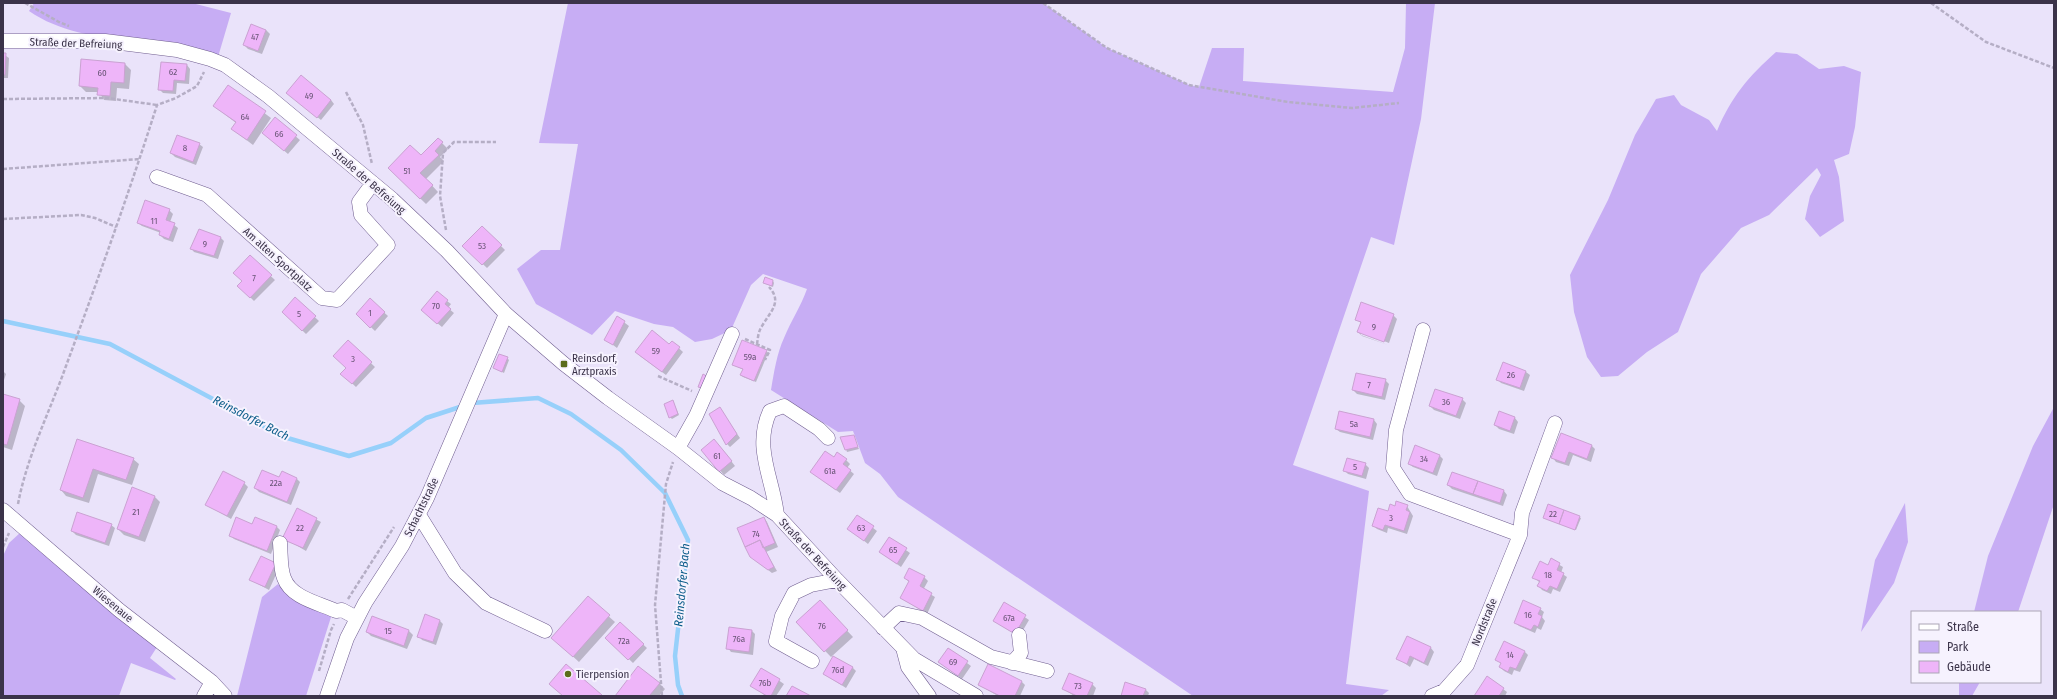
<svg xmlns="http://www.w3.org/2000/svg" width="2057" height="699" viewBox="0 0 2057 699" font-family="'Fira Sans Condensed',sans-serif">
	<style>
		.green { fill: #c7adf4 }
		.shadow { fill: #0003 }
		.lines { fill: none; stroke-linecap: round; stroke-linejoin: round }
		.stream { stroke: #97d0fa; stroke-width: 4.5 }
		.building { fill: #eeb5f9; stroke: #caa2d2 }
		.minor-casing { stroke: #705e90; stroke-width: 15 }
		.path { stroke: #b5aec5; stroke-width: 2.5; stroke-dasharray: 4 2; stroke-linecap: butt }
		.minor { stroke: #fff; stroke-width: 14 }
		.poi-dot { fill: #5c6d1a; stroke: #f6f2fe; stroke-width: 1.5 }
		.labels { text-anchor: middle; stroke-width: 4; stroke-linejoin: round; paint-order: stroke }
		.number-label { font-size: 9px; fill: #685475 }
		.street-label { font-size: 11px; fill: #3b3349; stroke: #f6f2fe }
		.poi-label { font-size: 11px; fill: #3b3349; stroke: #f6f2fe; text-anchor: start }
		.water-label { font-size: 12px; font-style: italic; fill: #0c5d8a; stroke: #f6f2fe }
	</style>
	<rect width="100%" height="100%" fill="#eae3fa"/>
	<path class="green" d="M34,3H192L231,13L218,57C189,52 160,47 131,42C96,36 59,32 29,11Z
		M568,3H1043L1107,48L1189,85L1199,87L1212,48H1244L1243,81L1393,92L1405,48L1406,3H1435L1421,119L1394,245L1371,237L1293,465L1369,491L1346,684L1389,690L1381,696H1193L898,497L880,474L865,463L853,431L838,432L771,390C774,372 777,353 784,338C791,321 801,306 807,289L763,274L751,285L731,330L712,339L695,342L673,327L654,324L615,311L592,335L536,304L517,269L541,250H560L578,144L539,143Z
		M1776,52L1797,54L1819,69L1844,66L1861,72L1855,127L1849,154L1834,160L1839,177L1844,221L1820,237L1805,219L1810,196L1821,175L1817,168L1769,215L1741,228L1701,274L1678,332L1647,352L1618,376L1601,377L1587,357L1574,312L1570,275L1608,200L1635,135L1656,99L1674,95L1681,105L1709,120L1717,131C1731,97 1749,76 1776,52Z
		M2054,407V504L2018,612H1974L1988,556L2033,446Z
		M1905,503L1908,542L1894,583L1861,632L1875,560Z
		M21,532L157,647L150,658L176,679L175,680L131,663L119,696H3V556L9,543Z
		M278,584L283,590L332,614L306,696H237L262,597Z
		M1959,682H1980L1972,696H1959Z"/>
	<path class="shadow" d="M251,25L266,30L270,34L262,54L248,49L244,45Z
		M3,54L9,58L8,78H3Z
		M82,60L125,64L131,70L129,89L117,88L116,101L104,100L99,92H86L80,86Z
		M187,65L190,69L189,84L177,83L176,94L163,93L159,89Z
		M228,86L271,118L253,145L232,129L236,123L214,106Z
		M291,96L331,100L334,104L321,120Z
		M275,119L300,140L288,154L263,133Z
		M438,139L448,149L440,157L444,161L426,179L438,192L426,204L389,168L421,157Z
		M199,144L203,147L196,165L175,157L171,153Z
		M169,210L173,214L170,222L178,228L173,242L164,239L160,235L161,233L142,226L138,223Z
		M482,227L505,250L487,268L464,246Z
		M221,238L224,241L218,259L194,252L191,248Z
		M250,257L275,280L254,301L239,286L243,281Z
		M773,281L774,283L773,287L764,283Z
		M295,299L319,321L306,334L283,312Z
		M370,300L388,316L375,331L357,314Z
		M447,301L451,304L448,308L454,313L442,327L426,314Z
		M1393,315L1397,319L1389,343L1361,332V335L1388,345L1362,336L1358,332L1361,323L1356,319Z
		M617,317L629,326L617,348L605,339Z
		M348,341L375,367L356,387L342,374L347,368Z
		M672,342L683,352L666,375L640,356L670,345Z
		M766,351L768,353L756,382L743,377L741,375L744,370L733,365Z
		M507,358L509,360L504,373L494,368Z
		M1504,363L1526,372L1530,375L1524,391L1501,383L1497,379Z
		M3,371L6,374L3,383Z
		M1385,380L1389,384L1385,400L1357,394L1353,390Z
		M3,395L19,400L25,406L12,450L3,447Z
		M1462,399L1466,403L1460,419L1434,410L1430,406Z
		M673,401L679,415L672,419L670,417Z
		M720,409L740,438L730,447L727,444Z
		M1499,412L1515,418L1518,422L1514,434L1499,429L1495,425Z
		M1374,420L1377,424L1373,440L1340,432L1336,429Z
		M1561,435L1592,446L1595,449L1591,462L1573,455L1569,466L1556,462L1553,458Z
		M853,436L859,449L847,452L842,438Z
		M78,440L133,459L139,464L132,485L98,474L89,503L66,496L61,490Z
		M718,444L735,466L724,475L702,450Z
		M1440,456L1443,459L1437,476L1413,467L1409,464Z
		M834,459L846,460L850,464L847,468L854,474L840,493L815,475Z
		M1365,464L1369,468L1366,479L1348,474L1345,471Z
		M280,478L297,479L300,482L291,505L259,492L255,488Z
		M244,483L248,487L231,519L207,505Z
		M1448,485L1504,491L1507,495L1503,506L1452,489Z
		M154,496L160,502L145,542L124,535L118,529Z
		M1407,506L1413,516L1407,534L1388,528L1387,533L1377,529L1373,525L1395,507Z
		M298,510L321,522L306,551L284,538Z
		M858,516L877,531L868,544L849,529Z
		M1579,517L1581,518L1576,530L1544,518Z
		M256,518L277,527L280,530L271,554L234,539L230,535L253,525Z
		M764,518L767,522L778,547L766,552L777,571L772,573L755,560Z
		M111,525L115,528L109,546L76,535L72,531Z
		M889,538L910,553L901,567L884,555Z
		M261,557L279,568L269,590L251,580Z
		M1551,560L1563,567L1561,573L1567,577L1560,592L1553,589L1551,594L1542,590L1539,586L1540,583L1534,577L1548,566Z
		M924,577L928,581L923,590L935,597L927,614L901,598L909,582L905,578Z
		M588,598L615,622L579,662L558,643Z
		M1004,603L1029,620L1019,637L994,621Z
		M825,607L853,637L831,657L797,622Z
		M1540,609L1544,612L1542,617L1545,621L1541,630L1537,628L1535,633L1519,626L1515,622Z
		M373,617L409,631L413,635L407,649L371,636L367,632Z
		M440,621L443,624L436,645L422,640L419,636Z
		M620,623L647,648L633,663L607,638Z
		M752,631L755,634L753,655L731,652L728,648Z
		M1407,637L1431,648L1434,652L1428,666L1414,659L1410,667L1397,658Z
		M948,649L971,666L962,679L939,662Z
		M1524,651L1528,655L1520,672L1514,670L1512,675L1504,671L1500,667L1502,664L1497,660Z
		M852,667L856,671L846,688L824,674Z
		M762,669L784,684L776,696H766L752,686Z
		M1488,678L1507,692L1505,696H1475Z
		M1021,681L1025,685L1020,696H998L979,685Z
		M659,683L665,689L659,696H617Z
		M1092,684L1096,688L1093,696H1074L1064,689Z
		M1145,689L1149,693L1148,696H1122Z"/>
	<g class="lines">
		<path class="stream" d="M3,321L110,344L284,437L349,456L391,443L426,418L463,406
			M472,403L538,398L571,414L621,450L665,493L688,540L675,656L678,685L682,696"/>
	</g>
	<path class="building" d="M251,24L266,30L258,51L243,45Z
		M3,53H6L5,75H3Z
		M81,59L125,63L124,83L111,82L110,96L97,95L98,88L79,86Z
		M161,62L187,64L185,81L174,80L173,91L158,90Z
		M301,75L331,100L317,118L286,93Z
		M228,85L266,111L247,140L231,129L236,122L213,106Z
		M275,117L297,135L284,151L262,133Z
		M177,135L200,143L193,162L170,153Z
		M438,138L443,142L435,151L439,155L420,173L433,185L420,199L388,168L410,145L421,155Z
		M145,200L170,209L166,220L175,223L169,239L159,235L160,231L137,223Z
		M482,226L502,245L482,265L462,246Z
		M199,229L221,237L214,256L190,249Z
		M250,255L272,275L250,298L237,286L242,281L233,273Z
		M765,277L773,280L772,286L763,283Z
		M437,291L448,300L445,304L451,309L437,324L421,310Z
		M295,297L316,316L302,331L282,312Z
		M370,298L385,312L370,328L356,314Z
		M1361,302L1394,314L1384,342L1357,332L1361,322L1355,320Z
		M617,316L625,321L613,345L604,340Z
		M652,330L669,344L672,341L680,347L662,372L635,352Z
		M348,340L372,362L352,384L340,374L346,368L333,356Z
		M742,340L767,350L754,381L740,375L743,369L732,365Z
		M499,354L508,357L502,372L493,368Z
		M1503,362L1526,371L1520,388L1496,380Z
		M1356,373L1386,379L1382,397L1352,390Z
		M703,374L710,378L705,389L698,387Z
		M1435,389L1463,398L1456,416L1429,406Z
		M3,394L20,399L7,445L3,444Z
		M673,400L678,414L669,418L664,404Z
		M720,407L737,434L726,445L709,414Z
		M1339,411L1374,419L1370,437L1335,429Z
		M1499,411L1515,417L1510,431L1494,425Z
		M1561,433L1592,445L1587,459L1569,452L1565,463L1551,458Z
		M854,435L858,447L845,450L840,437Z
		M77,439L134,458L126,480L93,469L83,498L60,490Z
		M714,439L732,461L719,472L701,450Z
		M1415,445L1440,455L1433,473L1408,464Z
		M825,451L834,457L837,452L847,459L843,464L851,470L836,490L810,472Z
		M1347,458L1366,463L1362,476L1343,471Z
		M262,470L279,477L282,471L297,478L287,502L254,488Z
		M223,471L245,482L227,516L205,505Z
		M1452,472L1478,481L1473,494L1447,485Z
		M1478,481L1504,490L1500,503L1473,494Z
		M132,487L155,496L139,537L117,529Z
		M1396,501L1408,505L1406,510L1410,512L1404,531L1385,525L1383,530L1372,526L1378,508L1388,511L1390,504L1395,506Z
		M1548,504L1564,510L1559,524L1543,518Z
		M297,508L317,518L303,548L282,539Z
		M1564,510L1580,516L1575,530L1559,524Z
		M77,512L112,524L105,543L71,531Z
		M857,515L874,526L864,541L847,529Z
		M236,517L252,524L255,517L277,526L267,551L229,536Z
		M764,517L775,543L763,548L760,540L745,547L737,528Z
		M889,537L907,548L897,564L879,552Z
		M760,540L774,567L768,570L750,557L745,547Z
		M261,556L276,563L265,587L249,580Z
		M1551,558L1560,563L1557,570L1564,573L1557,589L1550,586L1547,591L1537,586L1540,581L1532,578L1540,561L1548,565Z
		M909,568L925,576L920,586L932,593L923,611L900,598L909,581L904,578Z
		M588,596L610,615L573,657L551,638Z
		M820,600L848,630L824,652L796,622Z
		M1523,600L1541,608L1538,614L1542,616L1538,627L1534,625L1531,630L1514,623Z
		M1004,602L1026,615L1015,634L993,621Z
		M425,614L440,620L433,642L417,637Z
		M372,616L409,630L404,646L366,632Z
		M620,622L644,644L628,660L605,638Z
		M729,627L752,630L749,652L726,649Z
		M1407,636L1431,647L1424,663L1410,656L1407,664L1396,659Z
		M1504,641L1525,651L1516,669L1510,667L1508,672L1499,667L1501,663L1495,660Z
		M948,648L968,661L958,676L938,662Z
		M833,656L853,667L842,685L823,674Z
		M566,664L602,695L601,696H563L549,684Z
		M988,664L1022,681L1015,696H1000L978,685Z
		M638,666L660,683L650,695L651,696H615Z
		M761,668L780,679L771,696H767L750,686Z
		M1069,673L1093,683L1087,696H1077L1062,689Z
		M1487,676L1504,688L1499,696H1474Z
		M1125,682L1146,689L1143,696H1121Z
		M792,686L811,696H786Z"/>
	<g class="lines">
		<g class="minor-casing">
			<path id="minor" d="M3,41H105L177,50L210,59L225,65L268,96L392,199L447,251L506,314L564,364L608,398L678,448L722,483L751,498L777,515L837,580L914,659L976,696
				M157,177L207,195L322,298L337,300L388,245L361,215L359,202L373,183
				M1423,330L1396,430L1393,468L1410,494L1520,535L1522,513L1555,423
				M678,448L696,416L732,334
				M3,510L119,610L212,682L225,696
				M419,515L455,573L486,603L545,631
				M777,515C773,478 753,448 770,411L784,406L819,429L828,438
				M280,543C281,554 280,568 284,578C291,598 319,603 336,611L342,610L357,618
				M883,628L899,613L922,618L991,657L1047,671
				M903,648L908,667L929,696
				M812,661L776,641L782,616L794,593L811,585L837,580
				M1012,663L1021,653L1019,635
				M204,696L212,682
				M327,696L347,638L365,603L402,546L427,498L506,314
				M1432,696L1444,691L1467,665L1520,535"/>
		</g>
		<path class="path" d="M25,3L59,22L69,26
			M1043,3L1107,48L1189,85L1288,102L1352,108L1399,103
			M1931,3L1986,42L2054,68
			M346,92L363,125L372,164
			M3,99L107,98L157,105
			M3,169L140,159
			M3,219L81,215L95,218L116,227
			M446,230L440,196L443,153L454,142H496
			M745,339L770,350L765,360
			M757,344C758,338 758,332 762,326C770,312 783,302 769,287
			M658,376L692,391
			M18,504C27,456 50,411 66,366C98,279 129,193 157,105L176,98L197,86L204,72
			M3,547L9,533
			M348,599L394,527
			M319,671L331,630L334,624
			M662,696L655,605L666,484L673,462"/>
		<use href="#minor" class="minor"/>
	</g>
	<g class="poi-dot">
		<rect x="560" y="360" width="8" height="8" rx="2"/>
		<circle cx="568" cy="674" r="4"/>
	</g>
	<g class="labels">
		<g class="number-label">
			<text x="255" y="40">47</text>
			<text x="173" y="75">62</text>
			<text x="102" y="76">60</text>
			<text x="309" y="99">49</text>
			<text x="245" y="120">64</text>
			<text x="279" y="137">66</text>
			<text x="185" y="151">8</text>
			<text x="407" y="174">51</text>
			<text x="154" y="224">11</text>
			<text x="205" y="247">9</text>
			<text x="482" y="249">53</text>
			<text x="254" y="281">7</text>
			<text x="436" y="309">70</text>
			<text x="370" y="316">1</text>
			<text x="299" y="317">5</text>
			<text x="1374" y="330">9</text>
			<text x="656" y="354">59</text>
			<text x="750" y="360">59a</text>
			<text x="353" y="362">3</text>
			<text x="1511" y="378">26</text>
			<text x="1369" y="388">7</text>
			<text x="1446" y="405">36</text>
			<text x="1354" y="427">5a</text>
			<text x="717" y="459">61</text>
			<text x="1424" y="462">34</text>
			<text x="1355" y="470">5</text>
			<text x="830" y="474">61a</text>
			<text x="276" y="486">22a</text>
			<text x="136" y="515">21</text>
			<text x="1553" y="517">22</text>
			<text x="1391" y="521">3</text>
			<text x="300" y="531">22</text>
			<text x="861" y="531">63</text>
			<text x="756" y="537">74</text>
			<text x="893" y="553">65</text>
			<text x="1548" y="578">18</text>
			<text x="1528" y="618">16</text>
			<text x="1009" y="621">67a</text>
			<text x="822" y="629">76</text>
			<text x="388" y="634">15</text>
			<text x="739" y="642">76a</text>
			<text x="624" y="644">72a</text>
			<text x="1510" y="658">14</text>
			<text x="953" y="665">69</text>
			<text x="838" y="673">76d</text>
			<text x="765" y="686">76b</text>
			<text x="1078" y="689">73</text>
		</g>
		<g class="street-label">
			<text transform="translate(76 43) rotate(2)" y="4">Straße der Befreiung</text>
			<text transform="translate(369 181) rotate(41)" y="4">Straße der Befreiung</text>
			<text transform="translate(278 259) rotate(42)" y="4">Am alten Sportplatz</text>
			<text transform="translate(421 507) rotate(-64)" y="4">Schachtstraße</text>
			<text transform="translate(813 554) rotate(47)" y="4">Straße der Befreiung</text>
			<text transform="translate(113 604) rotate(40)" y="4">Wiesenaue</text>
			<text transform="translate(1484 622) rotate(-68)" y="4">Nordstraße</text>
		</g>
		<g class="poi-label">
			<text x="572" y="362">Reinsdorf,<tspan x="572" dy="13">Arztpraxis</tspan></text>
			<text x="576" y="678">Tierpension</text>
		</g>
		<g class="water-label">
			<text transform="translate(251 418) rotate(27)" y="4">Reinsdorfer Bach</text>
			<text transform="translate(682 585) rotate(-85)" y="4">Reinsdorfer Bach</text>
		</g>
	</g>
	<rect width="2057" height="699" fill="none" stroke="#3b3349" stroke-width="8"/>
	<rect x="1911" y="611" width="130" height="72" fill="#f6f2fe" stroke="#aba6b6"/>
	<rect x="1919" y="624" width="20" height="6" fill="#ffffff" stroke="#aba6b6"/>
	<text x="1947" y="631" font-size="12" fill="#3b3349">Straße</text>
	<rect x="1919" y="641" width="20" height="12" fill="#c7adf4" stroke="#aba6b6"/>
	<text x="1947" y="651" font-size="12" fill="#3b3349">Park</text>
	<rect x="1919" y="661" width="20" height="12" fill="#eeb5f9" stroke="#aba6b6"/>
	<text x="1947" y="671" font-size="12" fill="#3b3349">Gebäude</text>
</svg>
